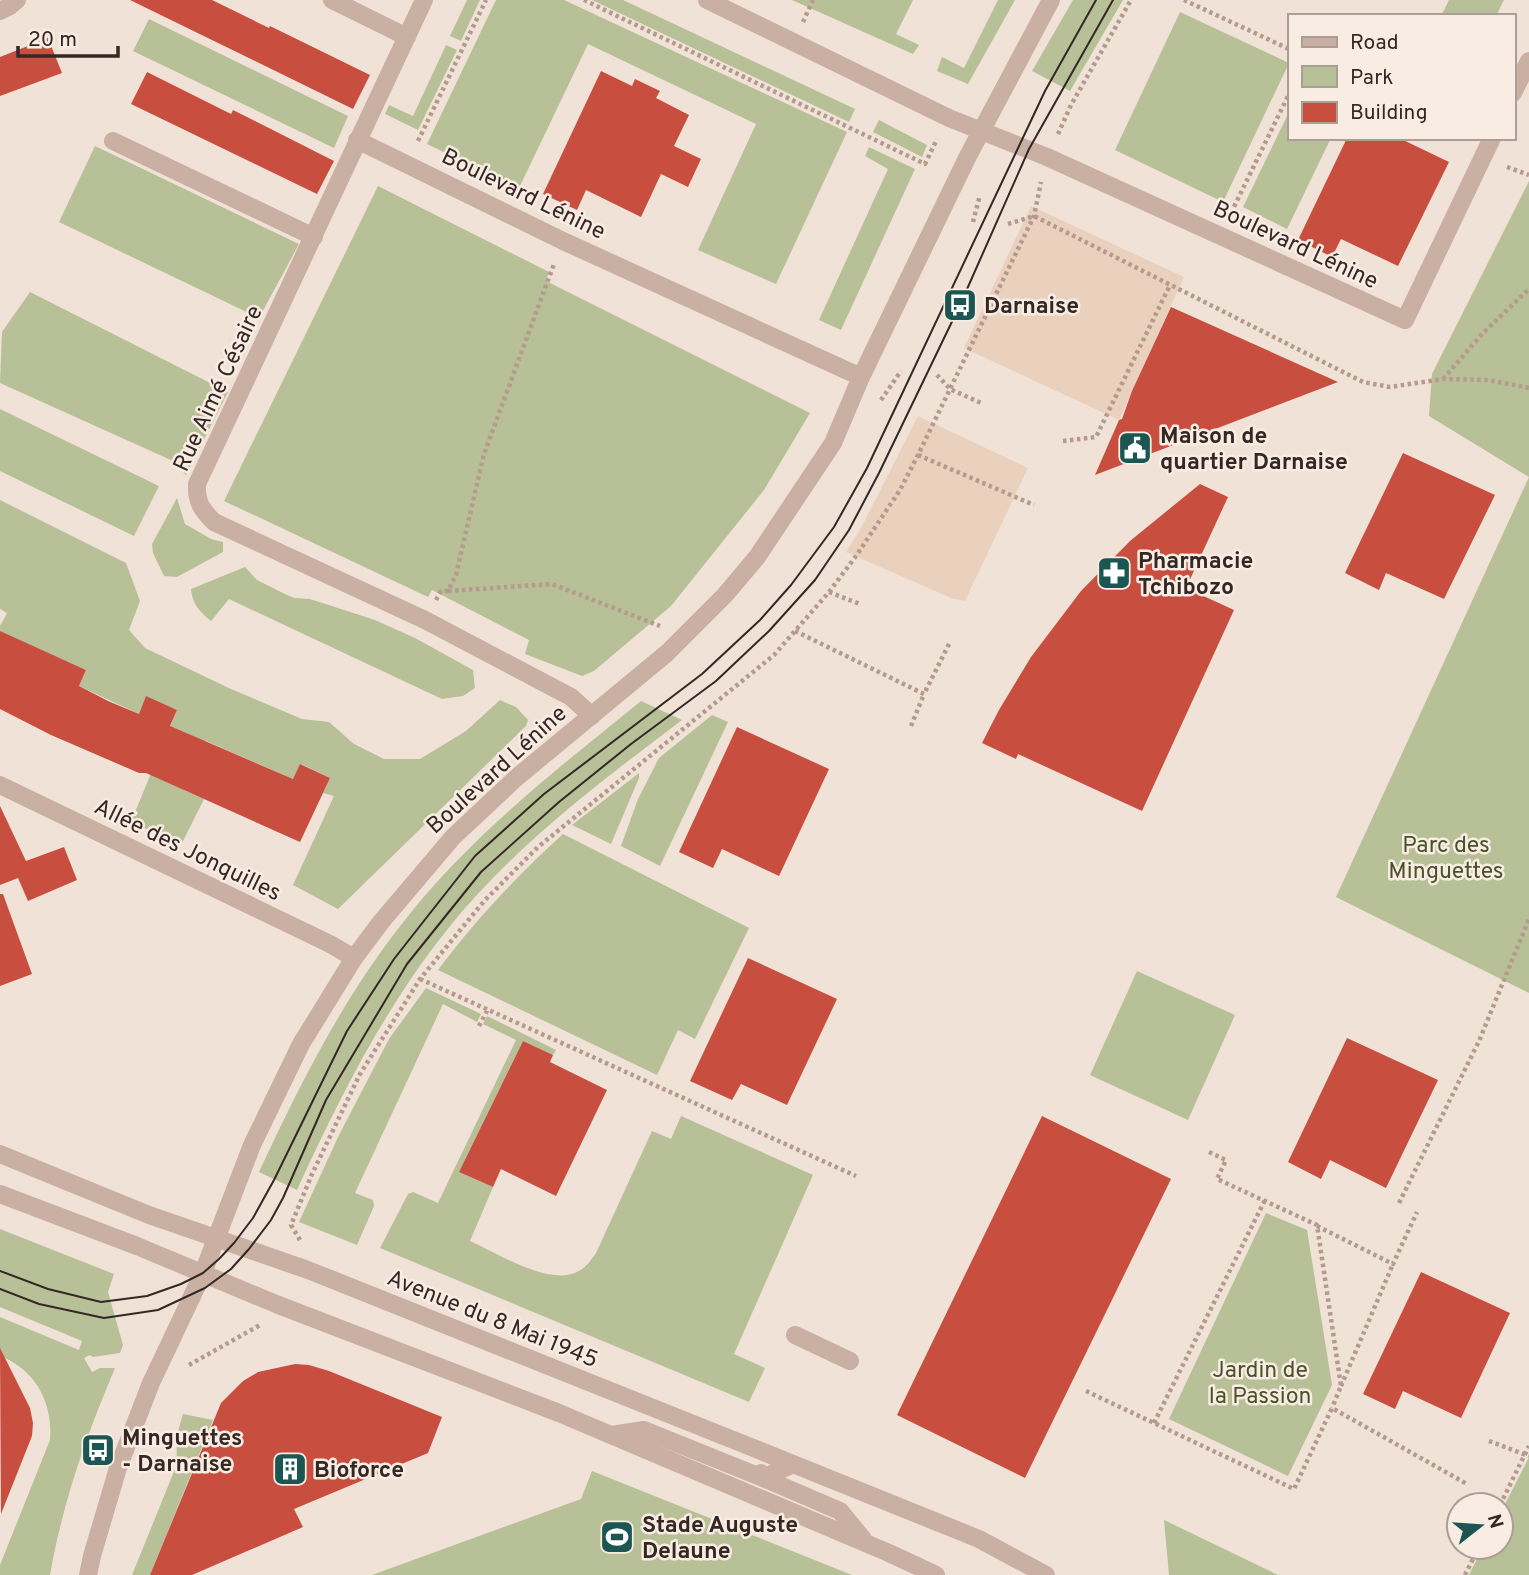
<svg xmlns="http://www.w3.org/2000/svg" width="1529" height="1575" viewBox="0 0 1529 1575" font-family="Overpass,sans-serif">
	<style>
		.green { fill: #b7c097 }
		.plaza { fill: #ead1be }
		.building { fill: #c84f3f }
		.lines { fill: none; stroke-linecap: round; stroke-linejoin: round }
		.path { stroke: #b59a8e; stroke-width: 4.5; stroke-dasharray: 3.5 3.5; stroke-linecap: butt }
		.minor { stroke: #c9b0a3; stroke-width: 18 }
		.tram { stroke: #342825; stroke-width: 2 }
		.labels { text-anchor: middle; stroke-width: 5; stroke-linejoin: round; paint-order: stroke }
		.street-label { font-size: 23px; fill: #342825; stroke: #f9ece3 }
		.poi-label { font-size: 23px; font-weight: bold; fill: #342825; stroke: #f9ece3; text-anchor: start }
		.park-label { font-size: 23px; fill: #485329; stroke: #f9ece3 }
	</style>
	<rect width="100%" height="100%" fill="#f1e2d7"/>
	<path class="green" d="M467,0H480L461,41L450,36Z
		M496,0H564L847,132L776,284L698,250L756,124L588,44L519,188L427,144Z
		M592,0H623L855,109L849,122Z
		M792,0H913L896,34L919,45L913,54Z
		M998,0H1015L968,84L937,71L942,57L964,68Z
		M1073,0H1123L1070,91L1032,71Z
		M1449,0H1504L1496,16H1441Z
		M1180,12L1289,63L1223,202L1115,150Z
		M149,19L348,116L334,148L133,51Z
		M446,45L457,50L418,130L385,114L389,105L413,116Z
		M1289,112V138H1331L1287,229L1243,207Z
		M879,120L927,145L922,157L873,132Z
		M95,146L299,244L259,318L59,222Z
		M869,147L915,169L841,330L819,320L888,169L865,156Z
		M1529,181V993L1336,897L1529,477L1429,416L1432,374Z
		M378,186L549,272L546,281L810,413L764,490L671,606L594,671L582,676L525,654L529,640L432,590L428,597L224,501Z
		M30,292L228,392L186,475L173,461L0,383L2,332Z
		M0,409L159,486L134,536L0,471Z
		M177,498L185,524L211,539L223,542V552L177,577L164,576L153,553L152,544Z
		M0,500L126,563L140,601L129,630L145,648L231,689L302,719L329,722L354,744L384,759H420L466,731L500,700L516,707L528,720L526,726L338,909L293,885L334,796L323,793L330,778L301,764L293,779L206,741L184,790L204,799L181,845L131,822L177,710L146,697L139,714L79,686L86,670L0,632V626L7,613L0,609Z
		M245,567L257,580L285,594L294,598L310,599L375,620L415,638L473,670L475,688L463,696L442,699L229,599L211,621C200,612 192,604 191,589Z
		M641,701L682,720C616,770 549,820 491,880C404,969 348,1079 297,1190L259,1172C299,1086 342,1000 401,925C469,837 556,770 641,701Z
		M712,715L728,722L660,866L621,846L638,799L659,758Z
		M639,773V778L611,844L572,825Z
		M563,834L749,928L695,1039L678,1030L657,1075L438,970C475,920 517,876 563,834Z
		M1137,971L1235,1015L1188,1120L1090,1075Z
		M426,988L481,1014L477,1022L443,1004L355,1193L373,1200L374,1206L357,1245L299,1222L339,1135L389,1039Z
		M487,1016L556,1050L553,1055L523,1041L459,1172L493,1187L470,1241C497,1253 548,1286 577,1272C586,1268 590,1261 596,1253L652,1131L671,1139L681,1116L813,1175L734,1354L765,1368L749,1402L380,1248L408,1194L413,1192L438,1203L516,1040L483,1024Z
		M1266,1213L1307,1230L1332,1385L1288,1476L1169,1419Z
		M0,1229L114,1274L108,1292L123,1345L120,1353L93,1357L90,1355L84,1358L92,1372L100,1368H115C86,1437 63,1501 50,1575H0V1565L50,1440C53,1403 36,1370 0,1356V1317L79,1350L82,1341L0,1307Z
		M183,1414L213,1420L150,1575H132L177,1464C176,1447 177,1431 183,1414Z
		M1529,1457V1575H1469L1483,1547H1501V1512Z
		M592,1471L852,1575H372L581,1499Z
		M1164,1520L1278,1575H1169Z"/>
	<path class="plaza" d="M1031,206L1184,277L1119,420L964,348Z
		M918,416L1028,468L965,601L951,598L846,552L860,530Z"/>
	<path class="building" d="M130,0H212L269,28L270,26L370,75L353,109Z
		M48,38L62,73L0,96V57Z
		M601,71L632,86L635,79L660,91L656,98L689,115L674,146L701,159L688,187L661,174L641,217L586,190L577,210L543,194Z
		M147,72L231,114L233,110L334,161L317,194L131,104Z
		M1347,138H1399L1449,162L1398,266L1341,239L1332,257L1298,240Z
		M1171,307L1338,382L1095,475L1119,420L1122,419L1132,391Z
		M1403,453L1495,495L1444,599L1386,573L1379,590L1345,573Z
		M1200,484L1228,497L1186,588L1234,610L1142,811L1018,754L1016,759L982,743L999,710L1031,657L1081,591L1130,541Z
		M0,631L86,670L79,686L108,701L139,714L146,696L177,710L170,726L293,779L300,764L330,778L300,842L146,773H139L51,735L0,709Z
		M737,727L829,769L779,876L722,849L713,868L679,852Z
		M0,806L26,861L64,847L77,880L28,901L18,878L0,885Z
		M0,894H3L32,974L0,986Z
		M748,958L837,999L787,1105L741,1084L732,1100L690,1081Z
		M1347,1038L1438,1080L1386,1188L1330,1160L1321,1179L1288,1162Z
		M523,1041L553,1055L550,1062L607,1090L556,1196L501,1169L493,1187L459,1172Z
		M1042,1116L1171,1179L1025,1478L897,1415Z
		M1421,1272L1510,1313L1461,1418L1403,1391L1395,1409L1363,1394Z
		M0,1348L30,1408L33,1423L32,1436L1,1514Z
		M295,1364L309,1365L329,1371L442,1417L428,1453L294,1509L303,1527L192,1575H150L221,1403L243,1381L258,1372Z"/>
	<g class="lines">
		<path class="path" d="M584,0L925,164L937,139
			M1184,0L1289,49
			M803,22L813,0
			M1058,134L1071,105L1131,0
			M418,141L486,0
			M1507,167L1529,175
			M1231,213L1289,94
			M973,222L980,195
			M1008,224L1034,216L1363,382L1390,387L1443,379L1488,380L1529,388
			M937,375L950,389L981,403
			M1443,379L1483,333L1529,289
			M881,400L901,371
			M1063,441L1096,437L1170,285
			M918,455L1034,505
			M448,591L552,584L660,626
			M829,592L860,604
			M436,600L441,591H448L456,575L484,454L554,264
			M795,631L924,694L950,642
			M911,726L924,694
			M420,979L856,1176
			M479,1026L488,1009
			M1209,1152L1226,1160L1217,1179L1317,1225L1341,1386L1332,1408
			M1399,1203L1479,1041L1529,919
			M1317,1226L1393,1264L1417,1212
			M300,1240L291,1225L312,1174L360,1074L420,979L485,900L538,847L774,655L829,592L856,556L900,490L918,455L1034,216L1041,182
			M189,1365L260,1325
			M1341,1386L1393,1264
			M1086,1391L1294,1489L1332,1408L1467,1484
			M1154,1423L1265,1200
			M1489,1441L1529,1456
			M1500,1505L1529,1446
			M1465,1575L1479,1547"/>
		<path class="minor" d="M332,0L407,37
			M424,0L197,484C196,502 202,510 214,522L425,620L571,697L592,716
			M707,0L949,118L1047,157L1405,320L1492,138
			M0,11L10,6L17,0
			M1513,93L1529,61
			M357,140L563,241L861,377
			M113,141L314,237
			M0,785L330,944L354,958
			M0,1154L149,1215L308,1270L751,1447L979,1539L1046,1575
			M0,1194L137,1246L276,1304L559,1413L889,1553L936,1575
			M795,1335L850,1361
			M611,1435L644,1430L763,1478L793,1464
			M761,1473L763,1478L840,1511L863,1539
			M88,1575L92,1556L118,1468L151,1383L203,1273L252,1145L301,1044L354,958L381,922L453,837L516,778L667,653L725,595L757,557L833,443L861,377L968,156L1051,0"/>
		<path class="tram" d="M0,1271L48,1289L101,1302L147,1296L181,1284L203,1273L219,1259L234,1243L253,1218L274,1180L347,1031L394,959L475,856L544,794L702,674L760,620L791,585L834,527L867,468L1045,91L1096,0
			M0,1289L39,1304L104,1318L158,1310L205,1288L231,1269L249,1249L271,1220L283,1198L326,1100L407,964L481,872L559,802L631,744L716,681L769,631L815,580L849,530L879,473L960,305L1029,149L1113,0"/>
	</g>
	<defs>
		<g id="bus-square" transform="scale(1.75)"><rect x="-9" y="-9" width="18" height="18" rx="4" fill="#1b5652" stroke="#f9ece3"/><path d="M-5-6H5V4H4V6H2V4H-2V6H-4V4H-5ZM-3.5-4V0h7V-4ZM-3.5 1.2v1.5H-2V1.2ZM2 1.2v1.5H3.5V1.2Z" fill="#fff"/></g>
		<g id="civic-square" transform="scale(1.75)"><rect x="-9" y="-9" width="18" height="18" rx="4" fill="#1b5652" stroke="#f9ece3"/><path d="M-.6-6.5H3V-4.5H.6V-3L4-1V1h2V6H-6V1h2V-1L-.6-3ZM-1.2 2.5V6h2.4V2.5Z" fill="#fff"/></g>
		<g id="pharmacy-square" transform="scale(1.75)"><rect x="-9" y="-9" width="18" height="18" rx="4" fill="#1b5652" stroke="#f9ece3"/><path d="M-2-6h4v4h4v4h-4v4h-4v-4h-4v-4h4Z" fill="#fff"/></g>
		<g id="building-square" transform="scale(1.75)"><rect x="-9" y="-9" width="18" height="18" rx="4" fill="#1b5652" stroke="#f9ece3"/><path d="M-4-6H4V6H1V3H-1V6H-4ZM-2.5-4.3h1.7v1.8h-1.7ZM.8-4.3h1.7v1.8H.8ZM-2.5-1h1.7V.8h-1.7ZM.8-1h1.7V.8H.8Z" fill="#fff"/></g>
		<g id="stadium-square" transform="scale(1.75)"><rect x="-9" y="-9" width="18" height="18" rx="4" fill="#1b5652" stroke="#f9ece3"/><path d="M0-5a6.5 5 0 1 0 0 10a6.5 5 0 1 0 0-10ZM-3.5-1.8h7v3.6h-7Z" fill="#fff"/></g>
	</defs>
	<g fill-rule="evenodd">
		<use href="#bus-square" x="960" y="305"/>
		<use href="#civic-square" x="1135" y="448"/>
		<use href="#pharmacy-square" x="1114" y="573"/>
		<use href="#bus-square" x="98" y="1450"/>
		<use href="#building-square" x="290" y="1469"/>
		<use href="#stadium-square" x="617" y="1537"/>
	</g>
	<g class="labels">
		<g class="street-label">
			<text transform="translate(524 193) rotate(26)" y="8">Boulevard Lénine</text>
			<text transform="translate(1296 244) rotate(25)" y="8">Boulevard Lénine</text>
			<text transform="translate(217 388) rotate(-65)" y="8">Rue Aimé Césaire</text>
			<text transform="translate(496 769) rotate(-42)" y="8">Boulevard Lénine</text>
			<text transform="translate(188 849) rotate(26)" y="8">Allée des Jonquilles</text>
			<text transform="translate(493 1318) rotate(22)" y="8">Avenue du 8 Mai 1945</text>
		</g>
		<g class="poi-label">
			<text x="984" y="313">Darnaise</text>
			<text x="1160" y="443">Maison de<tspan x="1160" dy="26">quartier Darnaise</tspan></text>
			<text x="1138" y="568">Pharmacie<tspan x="1138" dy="26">Tchibozo</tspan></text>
			<text x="122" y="1445">Minguettes<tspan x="122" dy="26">- Darnaise</tspan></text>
			<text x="314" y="1477">Bioforce</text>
			<text x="642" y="1532">Stade Auguste<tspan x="642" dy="26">Delaune</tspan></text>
		</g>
		<g class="park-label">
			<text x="1446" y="852">Parc des<tspan x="1446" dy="26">Minguettes</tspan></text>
			<text x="1260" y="1377">Jardin de<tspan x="1260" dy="26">la Passion</tspan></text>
		</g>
	</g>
	<rect x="1288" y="14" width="228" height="126" fill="#f9ece3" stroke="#aa9e97" stroke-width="2"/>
	<rect x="1302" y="37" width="35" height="10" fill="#c9b0a3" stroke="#aa9e97" stroke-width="2"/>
	<text x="1350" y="49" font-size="21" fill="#342825">Road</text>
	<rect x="1302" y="66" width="35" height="21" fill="#b7c097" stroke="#aa9e97" stroke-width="2"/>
	<text x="1350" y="84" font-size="21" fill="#342825">Park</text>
	<rect x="1302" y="102" width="35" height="21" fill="#c84f3f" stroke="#aa9e97" stroke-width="2"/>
	<text x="1350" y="119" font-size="21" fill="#342825">Building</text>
	<g transform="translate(1480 1526) rotate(73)"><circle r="33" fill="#f9ece3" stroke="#aa9e97" stroke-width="2"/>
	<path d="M0-5L12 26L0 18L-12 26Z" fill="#1b5652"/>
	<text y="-10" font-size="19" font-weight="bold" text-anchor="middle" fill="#342825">N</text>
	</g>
	<path d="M18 46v10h100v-10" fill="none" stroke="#342825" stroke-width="3.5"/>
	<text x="28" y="46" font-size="21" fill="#342825" stroke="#f9ece3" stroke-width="5" paint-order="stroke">20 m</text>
</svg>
